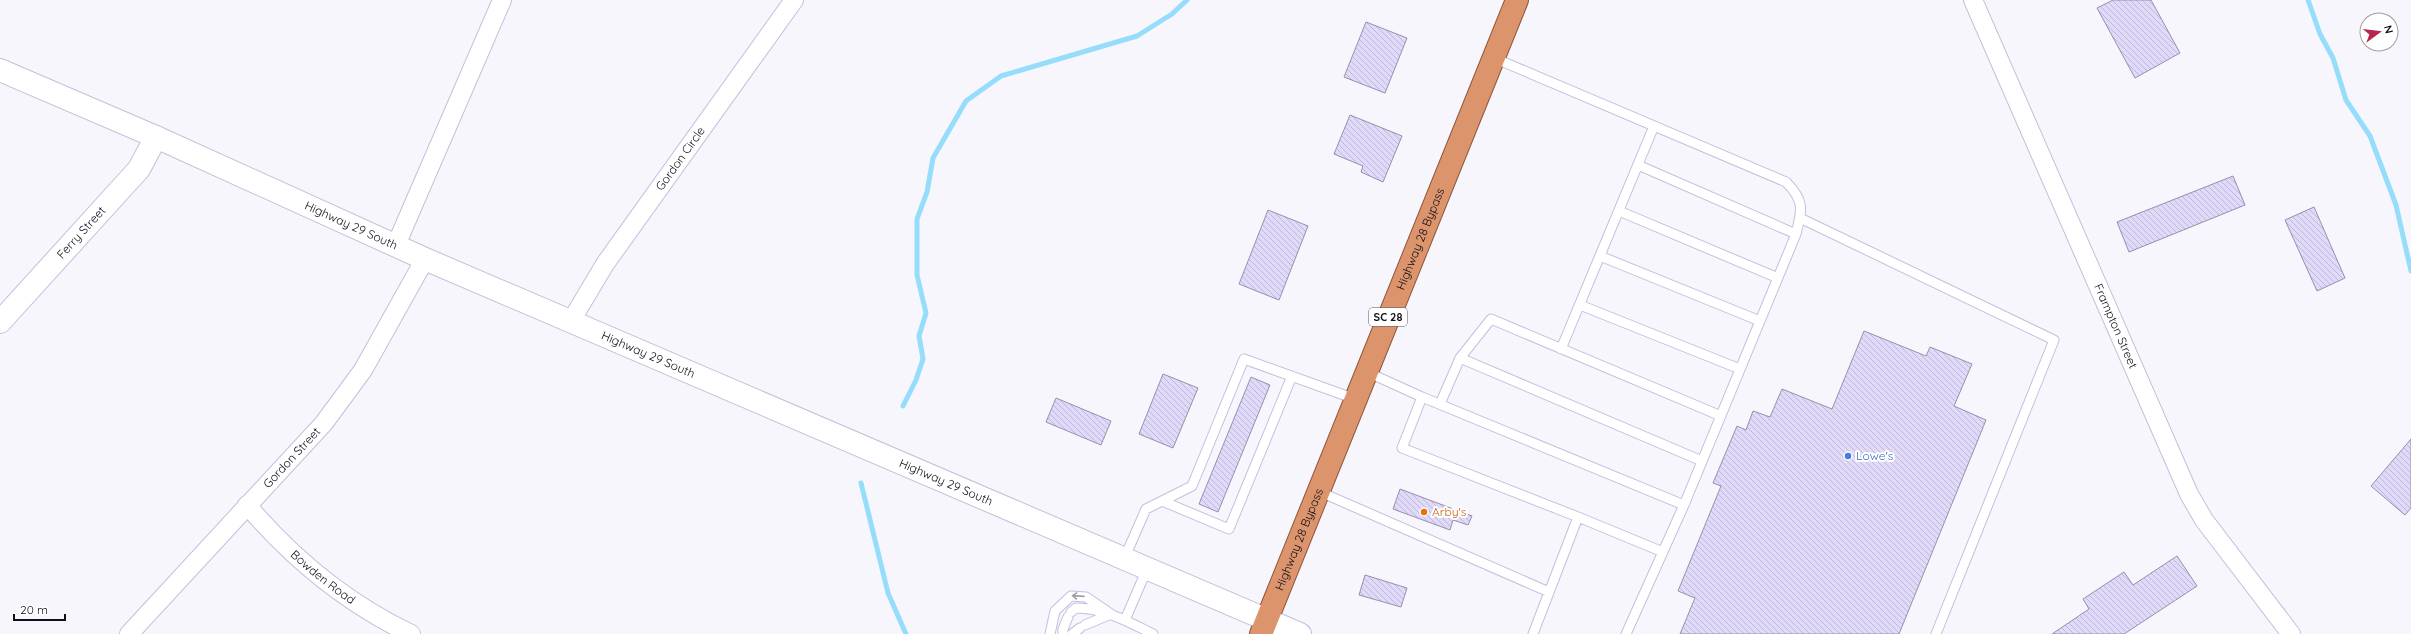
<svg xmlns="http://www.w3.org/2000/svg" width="2411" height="634" viewBox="0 0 2411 634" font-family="Quicksand,sans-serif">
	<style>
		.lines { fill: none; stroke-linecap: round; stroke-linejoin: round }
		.stream { stroke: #95ddfa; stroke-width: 5 }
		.building { fill: url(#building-back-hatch); stroke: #978fad }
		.service-casing { stroke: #c6bedd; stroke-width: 11 }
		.minor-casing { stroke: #c6bedd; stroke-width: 20 }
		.tertiary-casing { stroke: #c6bedd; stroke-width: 24 }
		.secondary-casing { stroke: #c6bedd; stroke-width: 24 }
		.trunk-casing { stroke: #8e5438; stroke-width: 24 }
		.service { stroke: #fff; stroke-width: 9 }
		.minor { stroke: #fff; stroke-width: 18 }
		.tertiary { stroke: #fff; stroke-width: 22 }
		.secondary { stroke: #fff; stroke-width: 22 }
		.trunk { stroke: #db946c; stroke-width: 22 }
		.oneway { stroke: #a09fa3 }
		.shop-dot { fill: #3f7fe0; stroke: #fff; stroke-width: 1.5 }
		.food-dot { fill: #e8710a; stroke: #fff; stroke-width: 1.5 }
		.labels { text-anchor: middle; stroke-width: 4; stroke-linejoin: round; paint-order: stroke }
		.shield { fill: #fff; stroke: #58565e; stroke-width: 1 }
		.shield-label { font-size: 11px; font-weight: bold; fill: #110e19 }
		.street-label { font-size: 12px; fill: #110e19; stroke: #fff }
		.shop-label { font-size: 12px; fill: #366cbe; stroke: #fff; text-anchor: start }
		.food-label { font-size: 12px; fill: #c56008; stroke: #fff; text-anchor: start }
	</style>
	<defs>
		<pattern id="building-back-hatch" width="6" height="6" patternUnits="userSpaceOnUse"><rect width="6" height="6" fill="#e1d9f9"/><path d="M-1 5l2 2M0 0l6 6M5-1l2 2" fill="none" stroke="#c0b9d5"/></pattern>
	</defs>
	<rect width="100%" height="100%" fill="#f7f6fc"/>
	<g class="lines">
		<path class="stream" d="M2308,0L2320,34L2333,58L2346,100L2370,136L2396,205L2411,271
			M903,406L916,380L923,359L919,336L926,313L917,275V219L927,192L933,158L966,101L1001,76L1137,36L1172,14L1187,0
			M861,483L888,593L906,634"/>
	</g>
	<path class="building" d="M2113,0H2151L2180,53L2135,78L2097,8Z
		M1366,22L1407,38L1385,93L1344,77Z
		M1350,115L1402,136L1383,182L1361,172L1363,166L1334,154Z
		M2233,176L2245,205L2129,252L2117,222Z
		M2314,207L2345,278L2317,291L2285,220Z
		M1268,210L1308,226L1279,300L1239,284Z
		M1864,331L1926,356L1930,347L1972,364L1954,406L1986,420L1899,634H1680L1695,598L1678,591L1721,486L1713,483L1737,426L1746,430L1753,411L1770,417L1782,389L1832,409Z
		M1163,374L1198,388L1173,448L1139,434Z
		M1251,377L1270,385L1218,512L1199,504Z
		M1056,398L1111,421L1101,445L1046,422Z
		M2411,439V508L2405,515L2371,486Z
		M1400,489L1472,516L1468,525L1453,520L1450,530L1393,509Z
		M2177,556L2197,586L2124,634H2052L2089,609L2083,599L2124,572L2133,585Z
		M1365,575L1407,588L1401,607L1359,595Z"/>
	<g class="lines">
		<g class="service-casing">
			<path id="service" d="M1494,58L1786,182C1805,201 1802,210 1796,234L1684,505L1422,397L1402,448L1578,517L1533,634
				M1638,165L1796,234
				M1619,211L1778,278
				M1800,218L2054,340L1936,634
				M1600,256L1760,321
				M1580,305L1740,369
				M1561,349L1654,126
				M1460,358L1702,461
				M1367,372L1422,397
				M1440,404L1460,358L1491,319L1721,416
				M1318,491L1549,592
				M1162,501L1229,529L1292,376
				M1578,517L1663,552
				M1124,559L1146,509L1192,486L1244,359L1355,399
				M1071,612L1076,608C1104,608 1129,622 1153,634
				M1125,620L1147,569
				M1085,625L1111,614
				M1050,634L1055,611L1071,596L1086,597L1111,614
				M1063,634V629L1068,617
				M1072,634L1080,628
				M1626,634L1684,505"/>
		</g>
		<g class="minor-casing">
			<g id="minor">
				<path id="s1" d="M1973,0L2189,494L2204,520L2291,634"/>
				<path d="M396,245L502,0"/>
				<path id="s2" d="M571,321L605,264L794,0"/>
				<path id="s3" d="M247,505C292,558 348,604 411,634"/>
				<path id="s4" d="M129,634L324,423L363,370L425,259"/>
			</g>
		</g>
		<g class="tertiary-casing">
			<g id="tertiary">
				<path id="s5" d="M0,322L139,169L156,137"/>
			</g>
		</g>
		<g class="secondary-casing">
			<g id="secondary">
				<path id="s6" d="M0,70L156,137L425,259L1300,634"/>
			</g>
		</g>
		<g class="trunk-casing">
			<g id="trunk">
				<path id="s7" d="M1261,634L1517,0"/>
			</g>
		</g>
		<use href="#service" class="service"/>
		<use href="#minor" class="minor"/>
		<use href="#tertiary" class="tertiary"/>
		<use href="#secondary" class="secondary"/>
		<use href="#trunk" class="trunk"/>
	</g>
	<defs><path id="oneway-shaft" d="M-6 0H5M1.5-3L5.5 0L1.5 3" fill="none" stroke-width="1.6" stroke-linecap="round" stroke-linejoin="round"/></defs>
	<use class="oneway" href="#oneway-shaft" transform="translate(1078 596) rotate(-176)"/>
	<circle class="shop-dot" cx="1848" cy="456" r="4"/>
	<circle class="food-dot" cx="1424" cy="512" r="4"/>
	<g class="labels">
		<rect class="shield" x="1369" y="308" width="38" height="18" rx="3"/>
		<g class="shield-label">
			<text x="1388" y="321">SC 28</text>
		</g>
		<g class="street-label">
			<text dy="4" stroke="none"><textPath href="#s2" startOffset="196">Gordon Circle</textPath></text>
			<text dy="4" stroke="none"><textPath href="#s6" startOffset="384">Highway 29 South</textPath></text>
			<text dy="4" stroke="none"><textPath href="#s5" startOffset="121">Ferry Street</textPath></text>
			<text dy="4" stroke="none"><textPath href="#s7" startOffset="426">Highway 28 Bypass</textPath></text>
			<text dy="4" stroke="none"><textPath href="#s1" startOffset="356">Frampton Street</textPath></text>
			<text dy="4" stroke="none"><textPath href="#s6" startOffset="708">Highway 29 South</textPath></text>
			<text dy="4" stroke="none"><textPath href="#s4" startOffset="240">Gordon Street</textPath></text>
			<text dy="4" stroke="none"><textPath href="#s6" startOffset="1032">Highway 29 South</textPath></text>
			<text dy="4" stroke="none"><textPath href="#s7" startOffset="102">Highway 28 Bypass</textPath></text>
			<text dy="4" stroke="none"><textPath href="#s3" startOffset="105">Bowden Road</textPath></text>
		</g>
		<g class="shop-label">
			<text x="1856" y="460">Lowe's</text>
		</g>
		<g class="food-label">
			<text x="1432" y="516">Arby's</text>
		</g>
	</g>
	<g transform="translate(2379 32) rotate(75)"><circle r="19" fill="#ffffff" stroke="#a09fa3"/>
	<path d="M0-3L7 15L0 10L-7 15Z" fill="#b7264c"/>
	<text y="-6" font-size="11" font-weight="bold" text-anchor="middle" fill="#110e19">N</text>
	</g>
	<path d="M14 614v6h51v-6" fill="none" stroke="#110e19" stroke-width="2"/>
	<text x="20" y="614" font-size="12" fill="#110e19" stroke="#ffffff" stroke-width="3" paint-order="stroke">20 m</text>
</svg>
